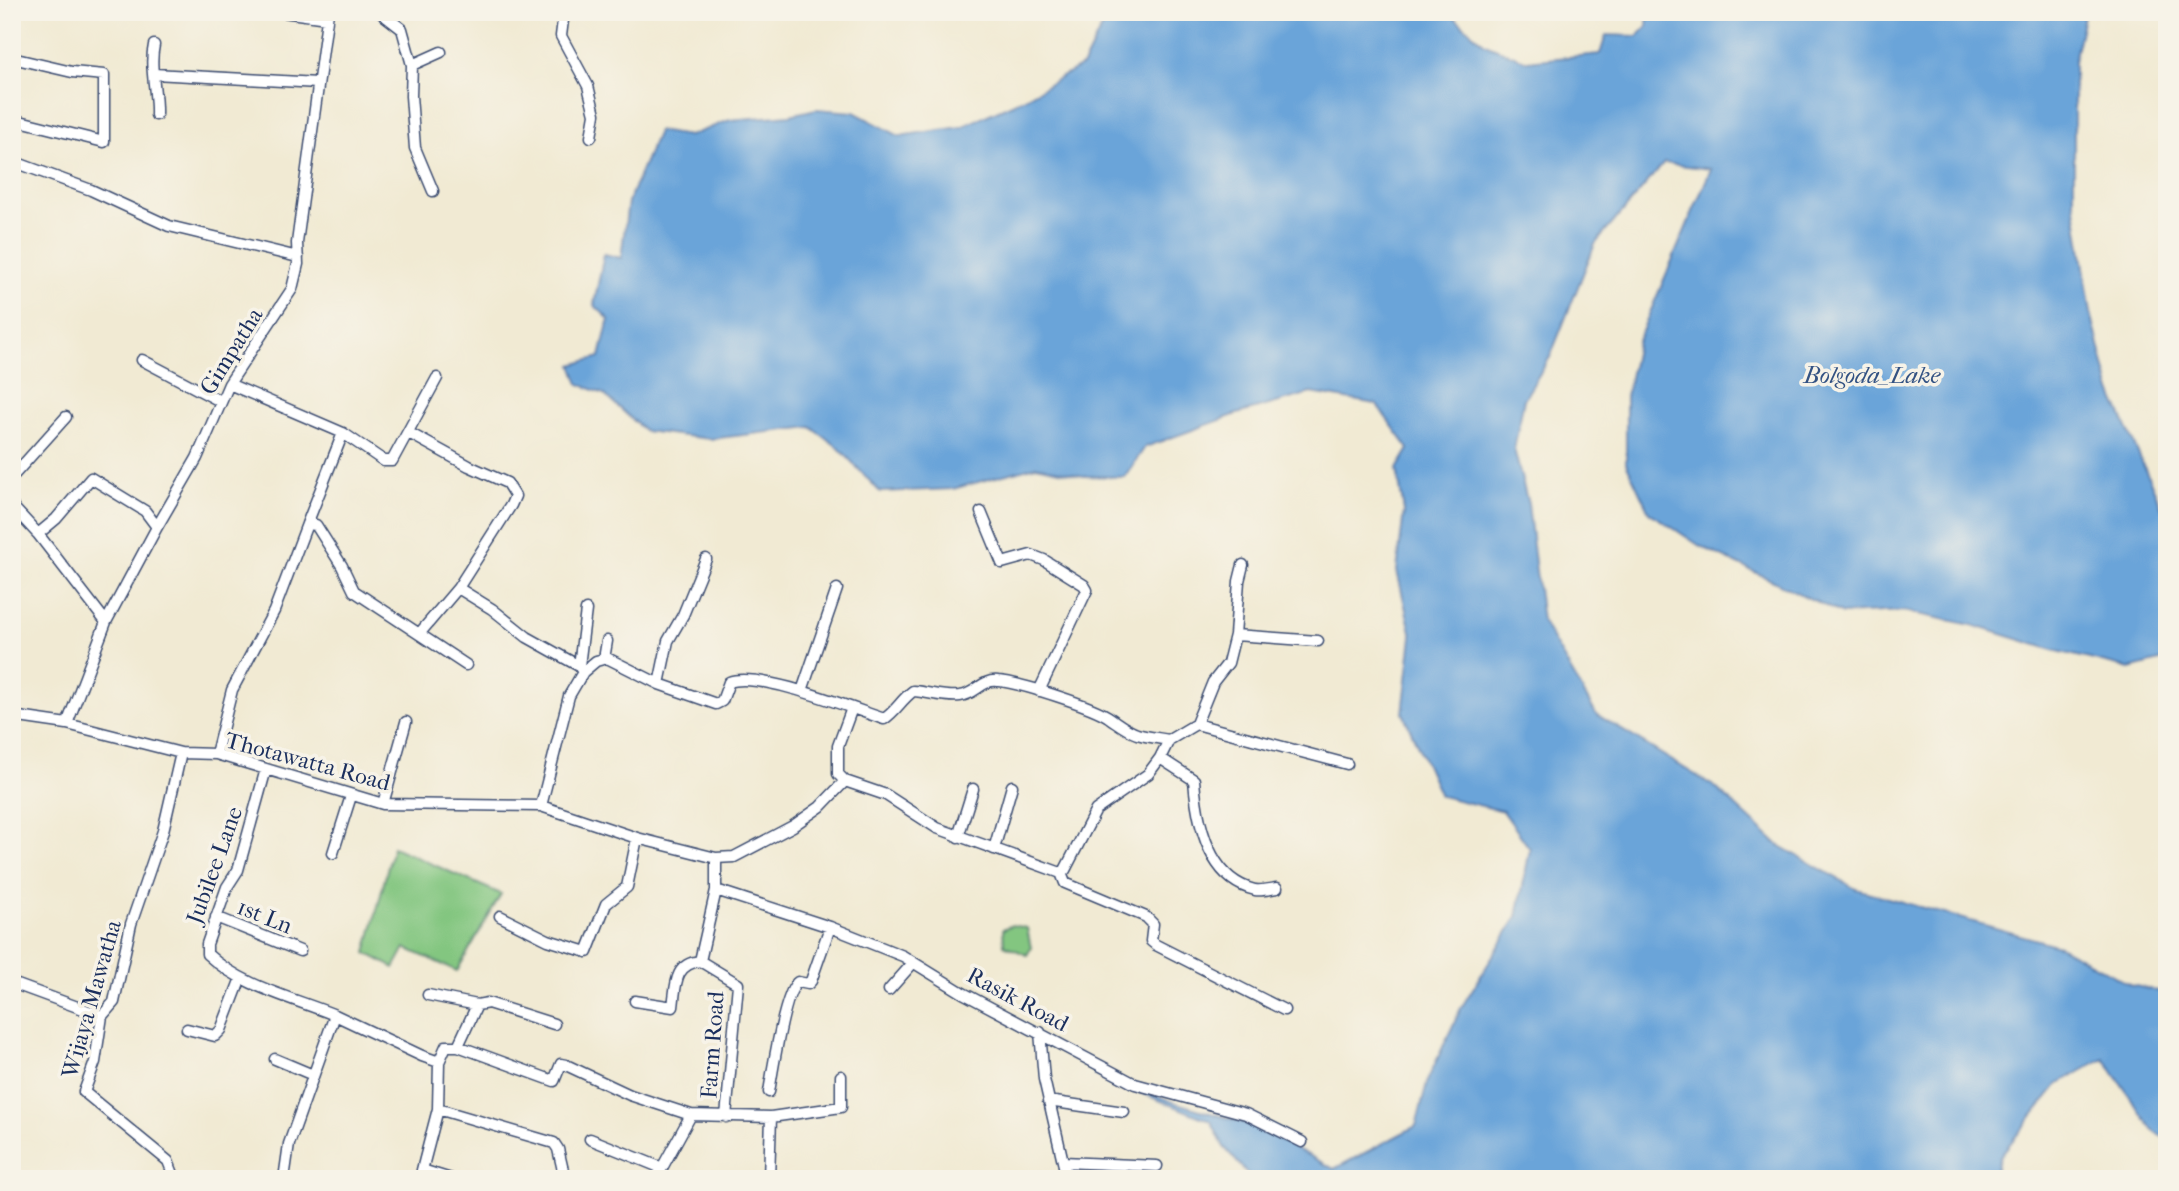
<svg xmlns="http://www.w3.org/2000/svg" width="2179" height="1191" viewBox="0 0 2179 1191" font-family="'IM FELL French Canon',serif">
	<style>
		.green { fill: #83c680; stroke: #4f7a6f; stroke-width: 2 }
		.water { fill: #6aa4d9; stroke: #426a9c; stroke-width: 2 }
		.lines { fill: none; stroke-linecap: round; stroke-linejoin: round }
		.street-casing { stroke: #3b4b70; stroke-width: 13 }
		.street { stroke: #fff; stroke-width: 10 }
		.labels { text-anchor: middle; stroke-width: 7; stroke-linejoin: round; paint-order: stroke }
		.street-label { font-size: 23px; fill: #1b2f5e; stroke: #f7f3e8 }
		.water-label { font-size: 24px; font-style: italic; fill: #335283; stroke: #f7f3e8 }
	</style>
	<rect width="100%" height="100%" fill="#f7f3e8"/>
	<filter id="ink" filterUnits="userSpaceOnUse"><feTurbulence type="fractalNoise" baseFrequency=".0143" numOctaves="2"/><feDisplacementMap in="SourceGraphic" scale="14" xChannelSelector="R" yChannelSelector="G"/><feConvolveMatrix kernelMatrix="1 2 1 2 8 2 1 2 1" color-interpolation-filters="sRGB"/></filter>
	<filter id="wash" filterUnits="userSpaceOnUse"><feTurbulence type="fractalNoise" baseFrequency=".00686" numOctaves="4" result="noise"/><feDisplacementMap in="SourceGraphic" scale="28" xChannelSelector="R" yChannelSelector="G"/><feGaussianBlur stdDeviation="1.57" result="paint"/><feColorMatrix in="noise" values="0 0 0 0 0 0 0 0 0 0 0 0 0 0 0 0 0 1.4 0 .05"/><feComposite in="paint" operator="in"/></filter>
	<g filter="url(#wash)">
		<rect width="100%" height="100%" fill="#f1ead3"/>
		<path class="green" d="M393,847L501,894L457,971L405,948L394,968L366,953Z
			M1012,925L1027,928L1031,948L1027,955L1004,945L1003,929Z"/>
		<path class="water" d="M1109,12H1448L1485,44L1526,61L1600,54L1606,35L1638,36L1647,27L1648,12H2085L2074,61V202L2091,313L2110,389L2167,519V659L2130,669L2053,650L1972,625L1903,611L1842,614L1700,546L1649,512L1626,463V397L1637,343L1711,169L1664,163L1595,244L1550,357L1524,399L1514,449L1528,504L1542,621L1596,714L1715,787L1777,844L1856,889L2059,946L2131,985L2167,993V1140L2151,1128L2104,1058L2058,1084L2000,1156L1993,1179H1252L1224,1147L1211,1121L1094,1074L1095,1071L1176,1103L1252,1125L1334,1169L1416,1126L1428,1079L1461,1008L1517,917L1530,849L1503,811L1440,796L1403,713L1412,636L1397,571L1404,511L1397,469L1409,449L1376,404L1311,393L1237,414L1145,447L1125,477L1084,476L1036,466L953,489L880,492L838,447L811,427L710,439L645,431L604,394L579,384L572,365L600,357L609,319L594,305L604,254L621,258L628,202L658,131L689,136L730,120L790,115L816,109L854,112L899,136L961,127L1023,99L1083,65Z"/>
	</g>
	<g filter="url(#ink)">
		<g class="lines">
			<g class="street-casing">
				<path id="street" d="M283,12L327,18
					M380,12L402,29L412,65L411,96L415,148L433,191
					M564,12L561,36L588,86L595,114L591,137
					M154,45C149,67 157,92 156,115
					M12,58L72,72L104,75V142L12,119
					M412,65L441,52
					M154,74L318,83
					M12,141L15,142L12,154
					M12,161L91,190L169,226L298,257
					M142,360L220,401
					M229,384L343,433L384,461H392L437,378
					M409,433L469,466L507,483L515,496L511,505L458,588L419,634
					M12,477L66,417
					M12,506L38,534L106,622
					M981,512L1002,563L1031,555L1044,560L1084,585L1087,590L1039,691
					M307,524L343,433
					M38,534L56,519L91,478L145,511L157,527
					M458,588L492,609L527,637L579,666L583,672
					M1235,635L1239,581L1243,565
					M604,659L607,641
					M579,666L586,610
					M659,684L668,641L683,615L706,559
					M802,691L837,589
					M12,716L67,724L181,753L216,754L383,804L541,806L637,838L716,858L734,857L793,826L820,807L845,781L886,795L937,828L1061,873L1065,870L1096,810L1148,774L1160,758L1169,740L1196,724L1213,682L1228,663L1235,635L1318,641
					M67,724L106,622L157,527L197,458L229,384L292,289L298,264L297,243L328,12
					M1196,724L1347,764
					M216,754L232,690L274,611L307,524L316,525L342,566L354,591L466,665
					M1160,758L1194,780C1197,821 1208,879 1255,890C1262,891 1270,889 1277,888
					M266,769L238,870L227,887L207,944V954C241,986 293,998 335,1015L289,1144L284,1179
					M845,781L838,774V746L852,708
					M383,804L406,722
					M541,806L569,696L583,672L596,661L607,658L659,684L716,704L722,701L729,682C759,671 851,708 884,719C896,711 901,700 913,691C928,692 946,698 960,696C976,694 982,679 998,681C1017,682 1096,707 1110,718C1119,724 1126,730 1137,734C1147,737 1158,738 1169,740
					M958,837L973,789
					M994,849L1012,786
					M333,853L351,796
					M716,858V890L700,961L738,984L726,1117
					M1061,873L1065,883L1146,917L1153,924L1151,941L1156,945L1284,1010
					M716,890L830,927L903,956L963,993L1135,1084L1246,1114L1302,1142
					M500,916L548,940L587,952L606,904L627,887L637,838
					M216,917L300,951
					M12,983L102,1016
					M889,990L913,963
					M428,995L477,1005L488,1003L554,1024
					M635,1001L673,1007C676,985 674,964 700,961
					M335,1015L422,1056L439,1062L446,1046H458L554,1081L561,1064L566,1065L630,1095L691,1115L771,1117L841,1107V1076
					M187,1029L215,1036L221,1030L241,978
					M1040,1032L1044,1079L1067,1179
					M458,1046L477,1005
					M275,1059L313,1075
					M769,1092C772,1074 785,989 798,982L808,984L811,981L830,927
					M1048,1101L1124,1112
					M438,1109L554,1143L558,1149L565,1179
					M590,1139L662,1168
					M1063,1162L1157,1166
					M422,1170L451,1179
					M175,1179L168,1161L84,1092L95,1062L102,1016L114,1002L131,924L163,831L181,753
					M422,1179V1170L438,1109L439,1062
					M656,1179L691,1115
					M769,1179L771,1117"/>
			</g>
			<use href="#street" class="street"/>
		</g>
	</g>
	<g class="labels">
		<g class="street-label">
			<text transform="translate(231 351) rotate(-58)" y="8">Gimpatha</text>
			<text transform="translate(308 761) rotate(15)" y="8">Thotawatta Road</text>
			<text transform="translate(214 865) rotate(-70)" y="8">Jubilee Lane</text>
			<text transform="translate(265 916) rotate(22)" y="8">1st Ln</text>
			<text transform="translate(91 999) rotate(-74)" y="8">Wijaya Mawatha</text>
			<text transform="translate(1018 999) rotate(28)" y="8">Rasik Road</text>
			<text transform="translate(712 1045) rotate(-86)" y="8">Farm Road</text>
		</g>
		<g class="water-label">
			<text x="1872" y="383">Bolgoda_Lake</text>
		</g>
	</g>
	<rect width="2179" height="1191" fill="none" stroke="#f7f3e8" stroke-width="42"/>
</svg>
